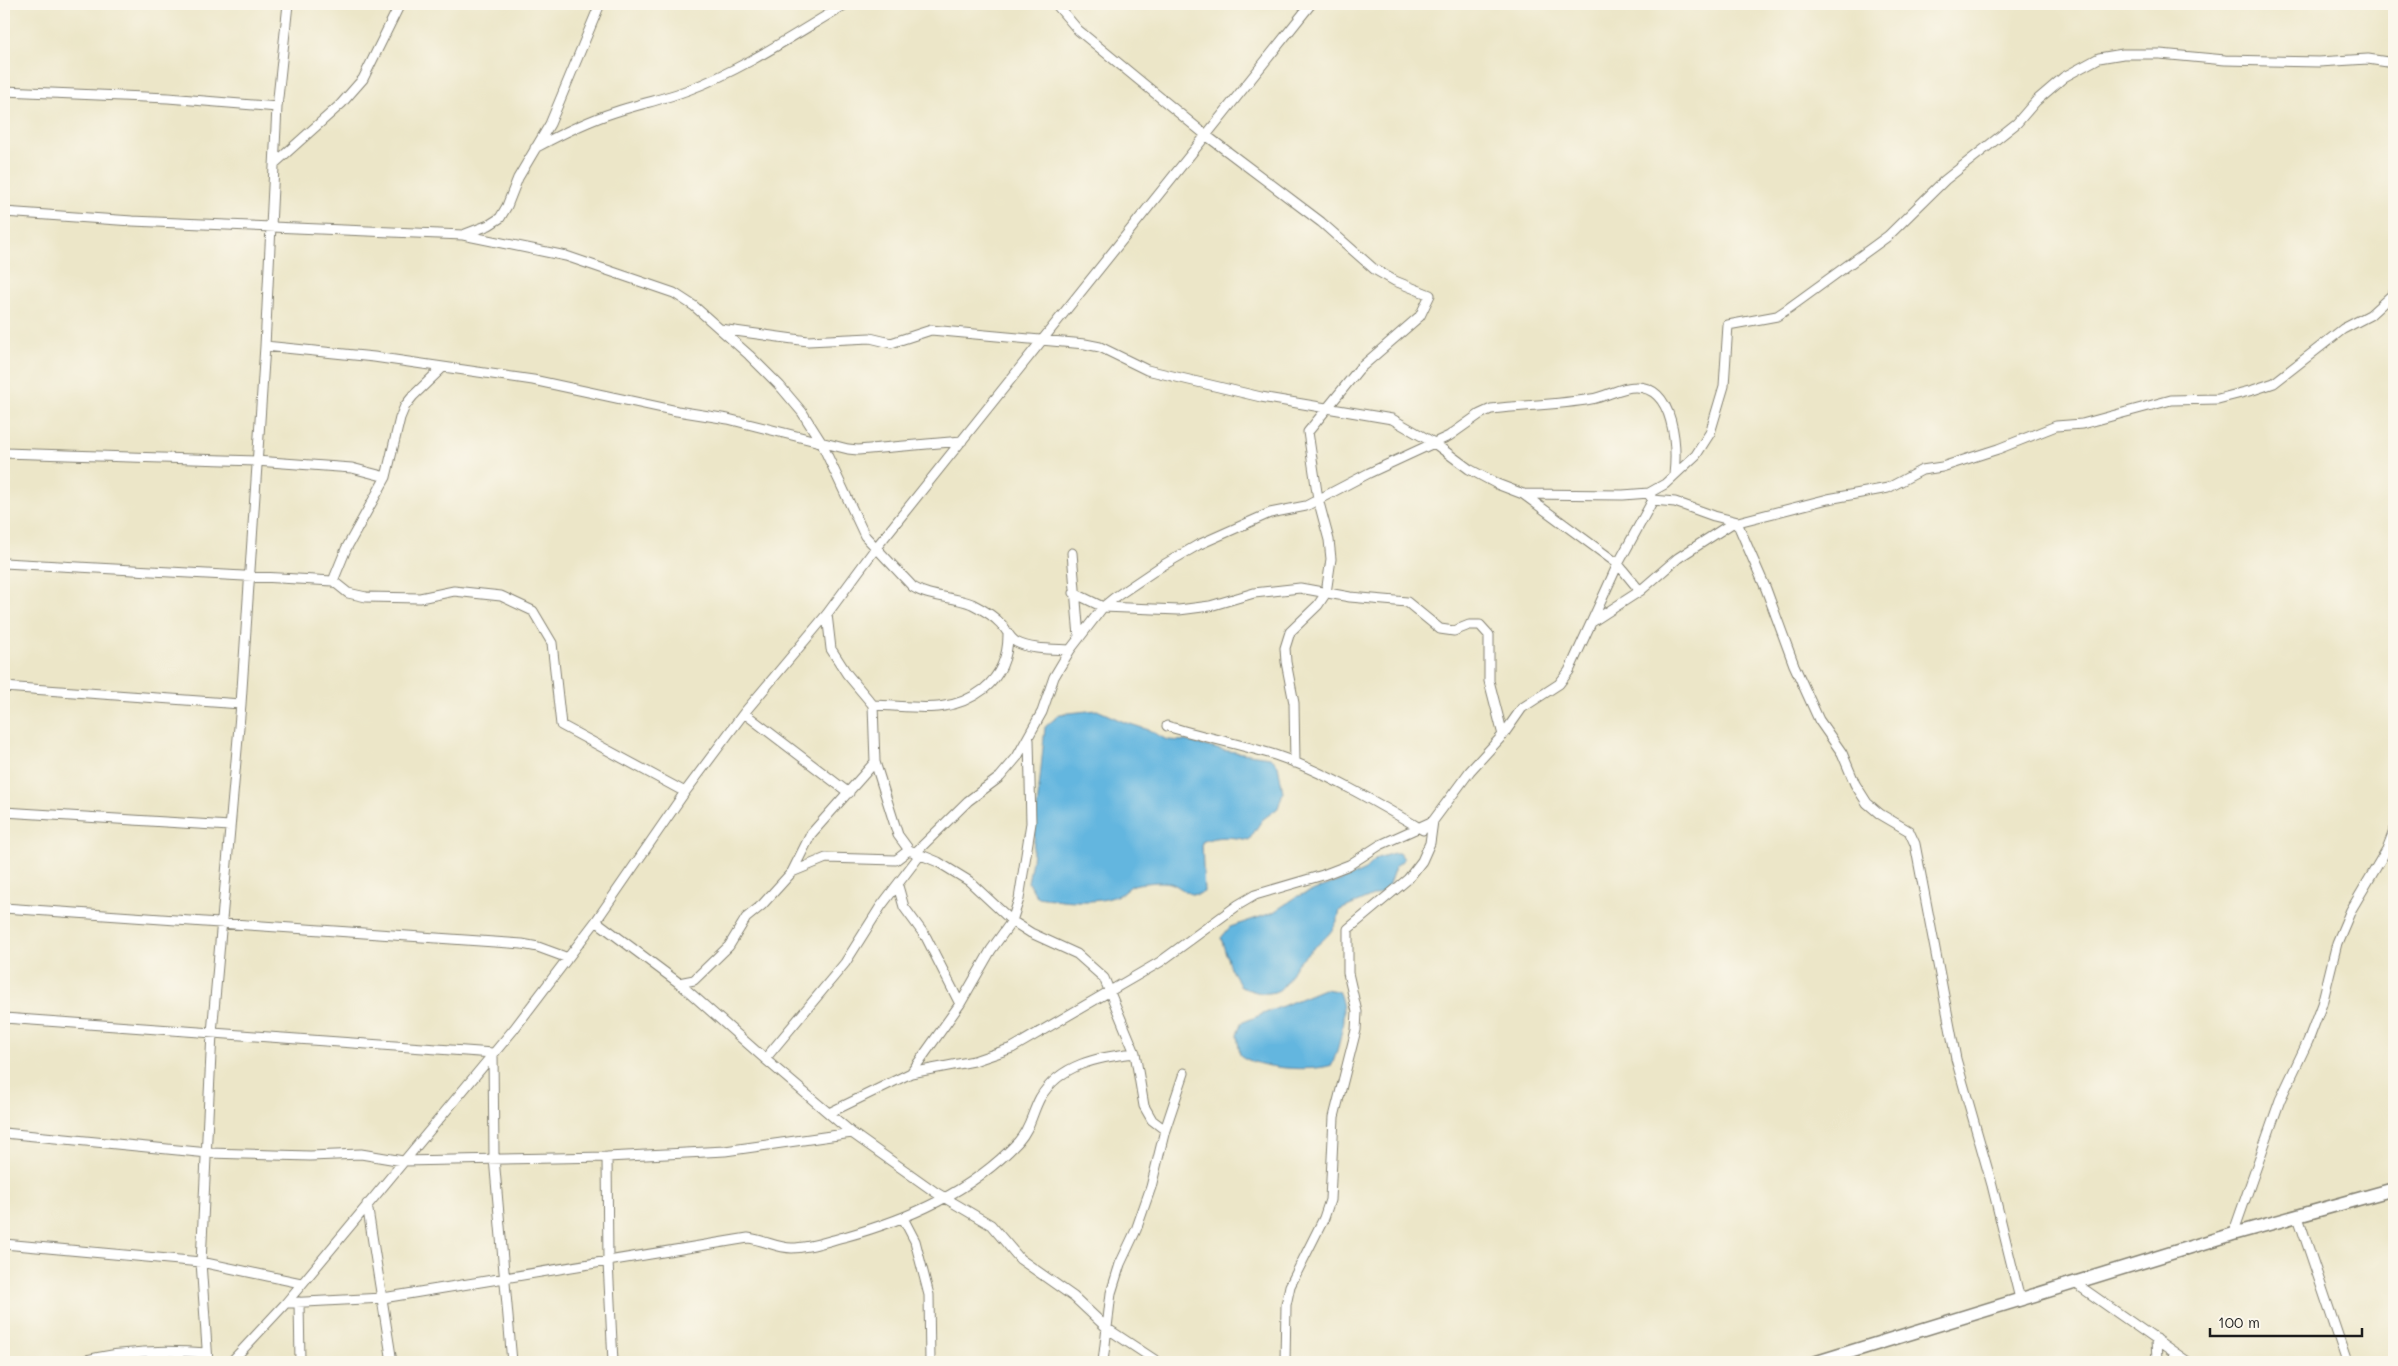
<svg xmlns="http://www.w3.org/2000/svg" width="2398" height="1366" viewBox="0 0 2398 1366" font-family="Mali,sans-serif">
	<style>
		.water { fill: #64b6df; stroke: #40697e }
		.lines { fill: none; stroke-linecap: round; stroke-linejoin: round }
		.street-casing { stroke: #848172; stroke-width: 11 }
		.secondary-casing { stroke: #848172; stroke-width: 15 }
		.street { stroke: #fff; stroke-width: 9 }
		.secondary { stroke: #fff; stroke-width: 12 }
	</style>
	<rect width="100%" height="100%" fill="#fbf7ec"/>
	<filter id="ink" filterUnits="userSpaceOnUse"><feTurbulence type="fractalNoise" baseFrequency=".02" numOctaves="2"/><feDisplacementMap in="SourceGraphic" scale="10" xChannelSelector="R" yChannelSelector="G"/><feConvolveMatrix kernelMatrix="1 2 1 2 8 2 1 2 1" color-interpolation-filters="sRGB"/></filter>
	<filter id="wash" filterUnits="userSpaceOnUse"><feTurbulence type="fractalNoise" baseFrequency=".0096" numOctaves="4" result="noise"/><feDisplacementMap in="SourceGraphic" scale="20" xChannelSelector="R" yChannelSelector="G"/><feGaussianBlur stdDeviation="1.12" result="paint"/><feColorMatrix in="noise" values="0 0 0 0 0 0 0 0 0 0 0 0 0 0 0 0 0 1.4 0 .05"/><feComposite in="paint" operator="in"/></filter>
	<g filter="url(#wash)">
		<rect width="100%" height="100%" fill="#ece6c8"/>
		<path class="water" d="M1097,710L1124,722L1149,730L1167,740L1186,741L1221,750L1270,757L1278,765L1283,792L1278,808L1262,820L1249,840C1233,837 1216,835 1202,842L1204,892C1190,899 1184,889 1173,884C1167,881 1154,882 1147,883C1125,884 1130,891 1116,896C1094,905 1060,900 1037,897L1028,882L1032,861L1045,727L1060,714Z
			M1394,853H1400L1404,859L1395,867L1387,890L1340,910C1336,937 1313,945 1297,964C1292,971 1286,985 1279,990C1266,997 1253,991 1241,987L1230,968L1221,938L1230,927L1272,913L1298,896L1350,877L1365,870L1377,858Z
			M1324,989L1338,991C1349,1012 1340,1044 1332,1065C1312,1072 1257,1069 1240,1055L1237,1035L1241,1023Z"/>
	</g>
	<g filter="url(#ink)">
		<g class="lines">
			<g class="street-casing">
				<path id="street" d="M1056,4L1078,30L1207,136L1321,222L1374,269L1395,281L1430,295L1420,316L1359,369L1308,432L1318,499L1329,540L1331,559L1326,593L1318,605L1290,632L1285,648L1286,662L1294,703L1295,763
					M4,91L168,98L277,107
					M535,148C561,134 587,121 615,112C639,104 665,99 688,90C744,69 795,34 846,4
					M274,164L341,104L363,79L400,4
					M4,212L132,221L463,235L566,256L674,293L694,306L749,355L780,386L802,412L821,442L865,536L913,587C930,598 953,596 972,604C982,609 994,616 1001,624C1007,629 1008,637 1016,642C1031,650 1053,649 1070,650
					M463,235L489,225L500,218L507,206L518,178L550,124L600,4
					M720,329L808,341L870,338L891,343L931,330L1085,344L1100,347L1147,370L1261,397L1392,419L1434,443L1469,469L1497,484L1523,494L1623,495L1649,493L1665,484L1696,455L1710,433L1724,386L1728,325L1777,316L1789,308L1888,236L1945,180L2017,123L2036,101L2064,77L2099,58L2123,54H2160L2225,60L2319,62L2368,59L2394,63
					M265,346L374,357L533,380L677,411L728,419L848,449L858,450L962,441
					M4,453L256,461L352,468L386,477
					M1523,494L1618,564L1640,591
					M1650,496L1653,500L1675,502L1714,516L1738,522L1828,499L1888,488L1922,470L1942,467L1998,449L2056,426L2082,424L2171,400L2218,399L2253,390L2274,383L2343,329L2370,315L2394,293
					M1072,553L1079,637
					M4,563L333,581L348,593L366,597L420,598L454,591L501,596L533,611L552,643L561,725L685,792
					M333,581L346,549L386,477L400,418L405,406L413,396L443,367
					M1074,593L1103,607L1179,610L1210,606L1254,593L1300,588L1350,597L1407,602L1440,629L1454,631L1469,625H1480L1489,635V681L1503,735
					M827,614L831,649L847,674L873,705L875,762L898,835L909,850L938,862L969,881L1012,921L1031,933L1077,954L1104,978L1135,1053L1144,1106L1152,1120L1165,1130
					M1592,622L1640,591L1678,558L1734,522L1739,527L1766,589L1794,665L1819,720L1842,753L1855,784L1867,803L1880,814L1909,831L1915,844L1956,1059L1992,1185L2020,1299
					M4,687L241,704
					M873,705C914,706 949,716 984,689C1001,675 1008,657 1008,635
					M744,713L849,793
					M1167,726C1203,737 1240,744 1275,755C1323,771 1379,804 1423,830
					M4,812L230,826
					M915,853L968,801L1000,777L1017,757L1042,712L1054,677L1070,650L1103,607L1114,598L1160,567L1198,545L1270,513L1306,506L1369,473L1449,436L1480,414L1491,409C1524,405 1558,405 1591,399C1606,397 1620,387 1635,387C1675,386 1677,448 1674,475
					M792,872L826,858L896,860L909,850
					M898,886L904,907L926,937L960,1004
					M4,908L522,944L538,947L568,958
					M596,921L679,983L765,1059L852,1133L935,1192L991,1225L1020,1259L1074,1297L1108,1329L1158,1362
					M679,983L694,980L729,946L746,918L762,905L792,872L811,834L875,762
					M4,1018L493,1053L494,1158L512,1362
					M765,1059L845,963L881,906L920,855
					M911,1073L960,1004L991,950L1012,921L1019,899L1031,823L1029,740
					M829,1113L911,1073L974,1061L1012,1048L1160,962L1238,905L1255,895L1323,875L1349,865L1380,845L1433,821
					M4,1133L208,1153L310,1156L361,1154L403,1161L607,1157L725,1151L852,1133
					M607,1157L608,1262L613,1362
					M367,1204L392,1362
					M2298,1217L2347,1362
					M903,1218L915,1241L929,1295L930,1362
					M2233,1234L2280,1100L2308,1041L2322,1004L2337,943L2351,910L2387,849L2394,831
					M4,1244L201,1262L301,1283
					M2075,1283L2188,1362
					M299,1302L300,1362
					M286,1303L383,1298L748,1238C764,1240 777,1248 792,1248C810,1248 828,1241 844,1237C909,1219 971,1192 1018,1142C1030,1129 1032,1113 1040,1098C1060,1064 1098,1057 1135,1053
					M2156,1339L2157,1362
					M77,1362C120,1351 163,1349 207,1353
					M208,1362L201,1262L212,1033L241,704L265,346L277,107L288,4
					M231,1362L286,1303L514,1029L596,921L685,792L744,713L827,614L875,549L1311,4
					M1103,1362L1111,1293L1120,1264L1136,1230L1151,1187L1165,1130L1184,1073
					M1285,1362L1286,1305L1290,1286L1324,1218L1330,1200L1334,1117L1356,1030L1357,1012L1348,973V929L1408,879L1422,861L1430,843L1433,821L1470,771L1503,735L1522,708L1559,684L1569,671L1618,564L1653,500"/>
			</g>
			<g class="secondary-casing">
				<path id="secondary" d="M1817,1362L2233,1234L2394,1189"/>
			</g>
			<use href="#street" class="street"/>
			<use href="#secondary" class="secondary"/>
		</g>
	</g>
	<rect width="2398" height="1366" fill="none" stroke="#fbf7ec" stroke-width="20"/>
	<path d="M2210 1328v8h152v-8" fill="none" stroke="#1c1c1c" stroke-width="2.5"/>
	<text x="2218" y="1328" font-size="15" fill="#1c1c1c" stroke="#fbf7ec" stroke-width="4" paint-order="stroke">100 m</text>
</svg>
